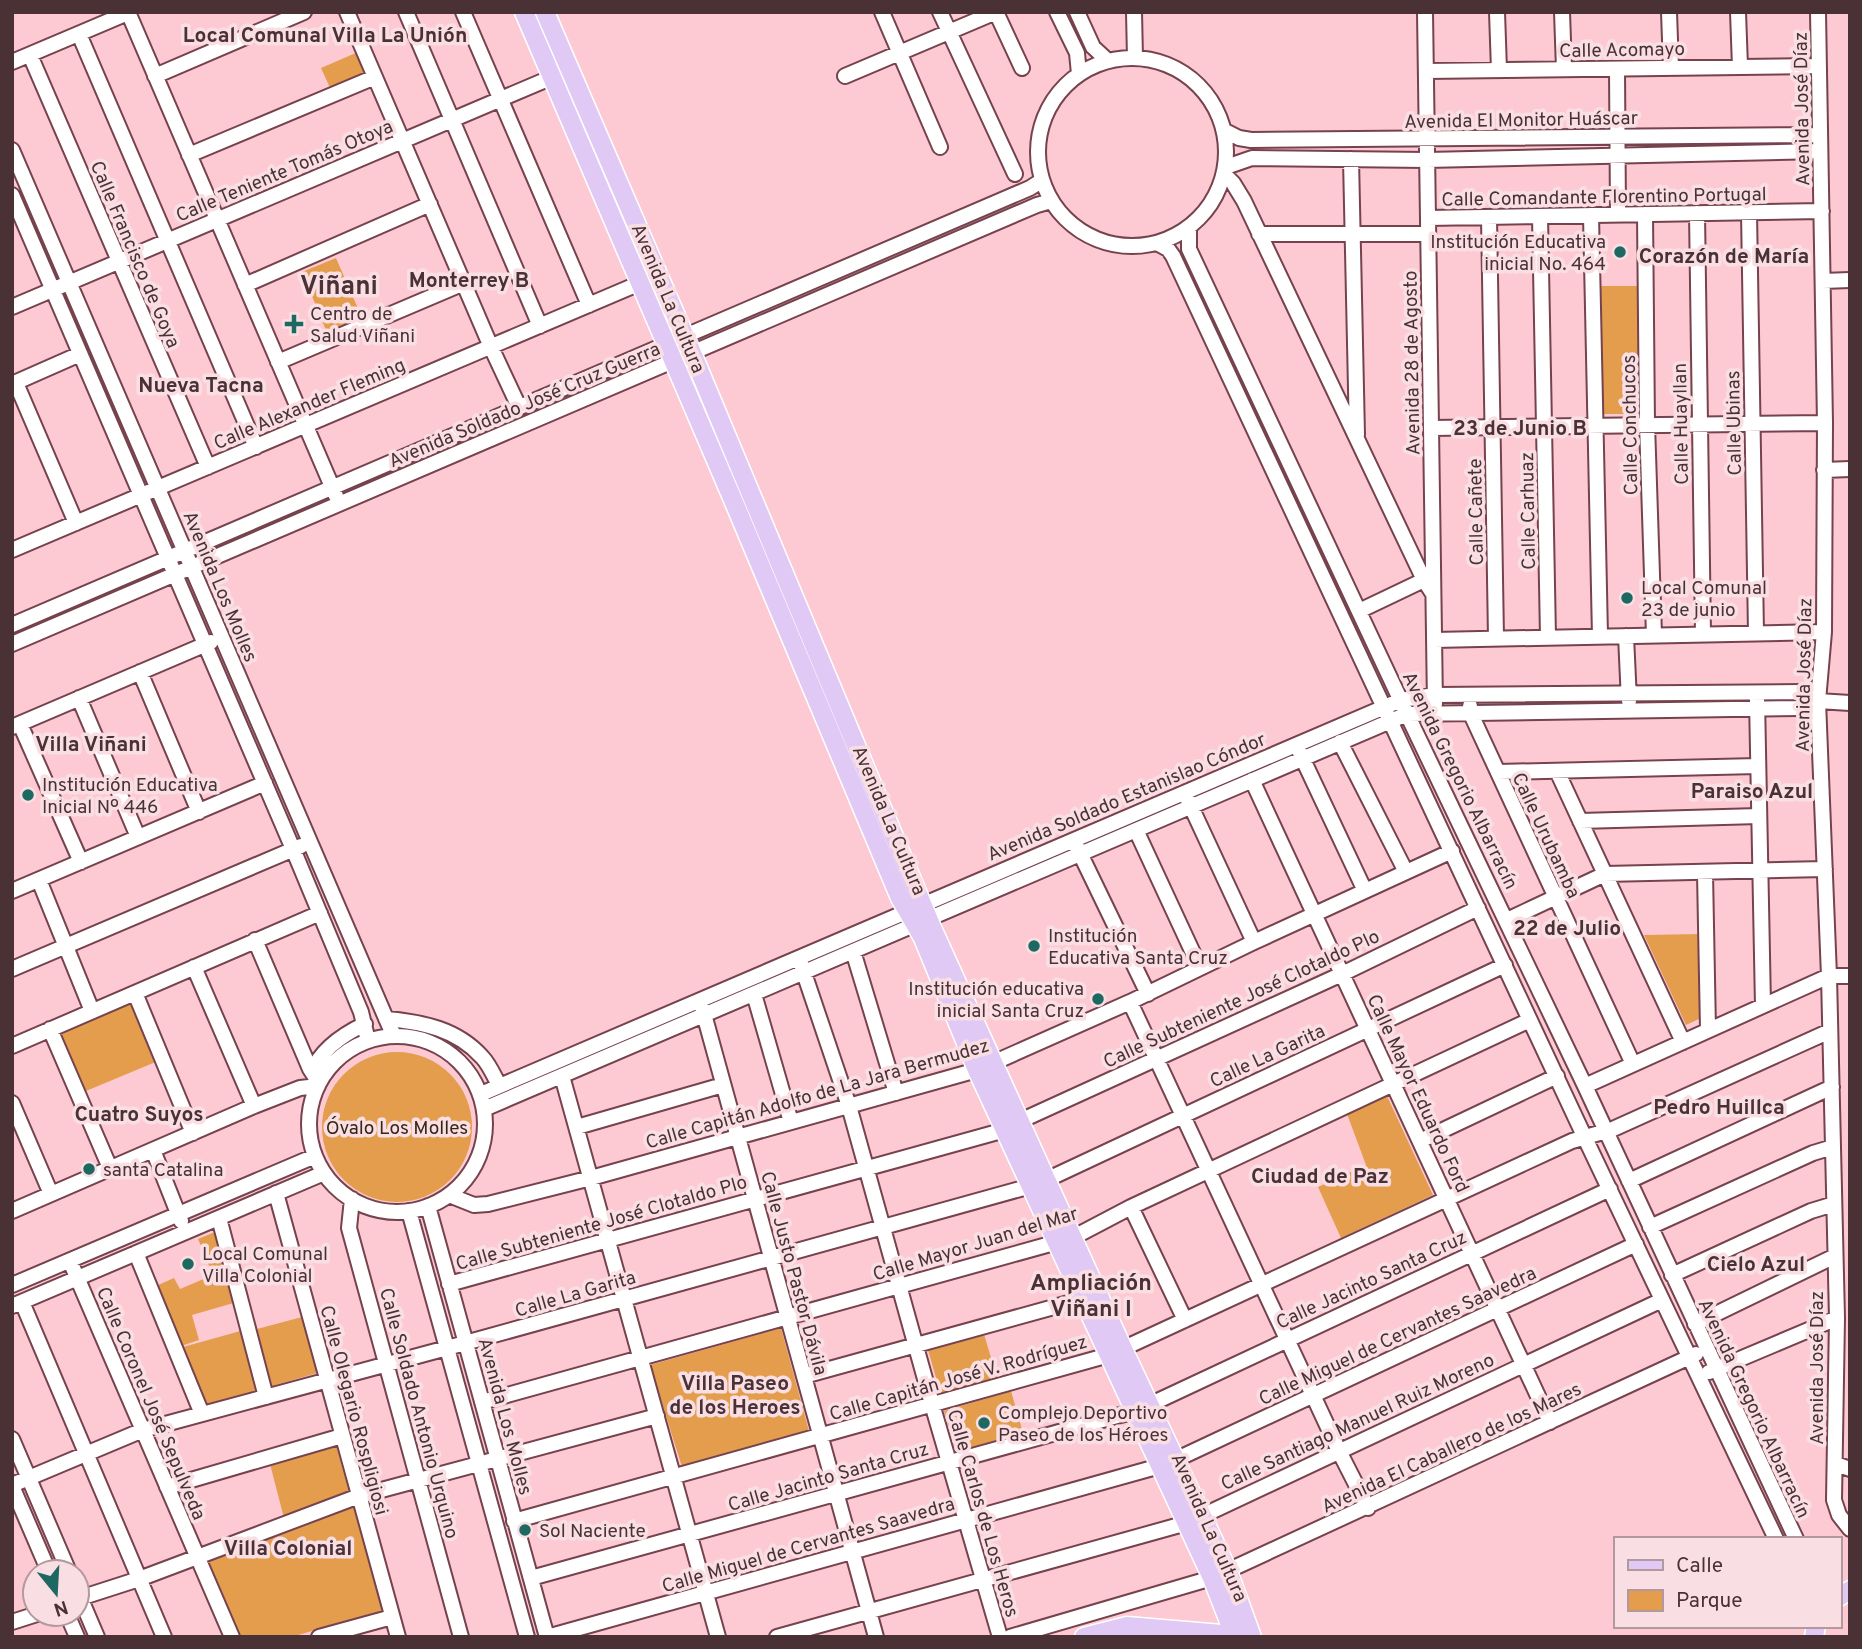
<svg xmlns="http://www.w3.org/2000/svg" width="1862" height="1649" viewBox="0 0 1862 1649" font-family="Overpass,sans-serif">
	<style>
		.green { fill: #e49d4d }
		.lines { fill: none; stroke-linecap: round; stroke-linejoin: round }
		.minor-casing { stroke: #76424d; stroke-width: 18 }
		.major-casing { stroke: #fff; stroke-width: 21 }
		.minor { stroke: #fff; stroke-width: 14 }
		.major { stroke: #e0caf5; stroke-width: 18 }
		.poi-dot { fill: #1e6862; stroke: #f9dfe3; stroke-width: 2.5 }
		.labels { text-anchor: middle; stroke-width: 7; stroke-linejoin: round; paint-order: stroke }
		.street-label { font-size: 19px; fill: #493135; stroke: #f9dfe3 }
		.poi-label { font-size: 19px; fill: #493135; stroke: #f9dfe3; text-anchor: start }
		.park-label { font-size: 19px; fill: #352616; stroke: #f9dfe3 }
		.neighbourhood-label { font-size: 21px; font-weight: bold; fill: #493135; stroke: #f9dfe3 }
		.quarter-label { font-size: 23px; font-weight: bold; fill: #493135; stroke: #f9dfe3 }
		.district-label { font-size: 26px; font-weight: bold; fill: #493135; stroke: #f9dfe3 }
	</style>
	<rect width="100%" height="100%" fill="#fdcad3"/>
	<path class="green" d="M358,52L368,75L331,90L321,68Z
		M336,258L363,320L328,335L302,272Z
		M1600,286H1640L1641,414H1601Z
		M1702,934L1703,1017L1686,1025L1644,935Z
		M132,1003L158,1061L86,1091L60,1032Z
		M322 1127a75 75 0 1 1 150 0a75 75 0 1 1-150 0Z
		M1387,1096L1433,1195L1341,1238L1318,1187L1366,1165L1347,1114Z
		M215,1232L237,1302L192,1315L199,1340L181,1346L156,1286L174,1278L180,1289L213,1275L198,1239Z
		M302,1317L317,1373L272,1386L257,1329Z
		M781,1328L809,1431L682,1467L650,1365Z
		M244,1330L260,1390L206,1404L183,1347Z
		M984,1334L997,1378L941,1395L928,1350Z
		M1011,1391L1024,1436L957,1455L944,1411Z
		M336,1445L349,1492L284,1518L270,1464Z
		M353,1505L383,1611L291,1637H240L207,1560Z"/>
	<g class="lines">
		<g class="minor-casing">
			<path id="minor" d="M128,12L336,496
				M347,12L491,347L519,407
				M406,12L540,326
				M463,12L589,305
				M882,12L940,147
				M940,12L1015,174
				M996,12L1022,68
				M1057,12L1077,53L1079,74
				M1077,12L1093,47L1108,61
				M1134,12L1135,58
				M1425,12L1435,704
				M1497,12L1499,70
				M1562,12L1564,69
				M1669,12L1671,68
				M1738,12L1740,67
				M1818,12L1825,423L1824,632L1818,701L1829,976L1837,1318L1834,1500L1839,1515L1850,1529
				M79,34L256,447
				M30,55L208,467
				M1038 152a94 94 0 1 1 188 0a94 94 0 1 1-188 0Z
				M12,62L130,12
				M1617,69L1618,215
				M1426,71L1819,66
				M155,76L304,12
				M845,76L996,12
				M1225,131L1239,138L1251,140L1820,135
				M12,150L391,1030L395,1036
				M189,155L375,77
				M1351,159L1357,435
				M1226,167L1252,158L1427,160L1820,151
				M1224,174L1233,183L1244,201L1424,580L1433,594
				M12,195L293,849L361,1012L368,1041
				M1749,212L1756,633
				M1697,213L1703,634
				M1645,214L1647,424L1654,635
				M1591,215L1600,636
				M1540,216L1548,637
				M1489,217L1496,638
				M1428,218L1822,211
				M1189,227V249L1407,714L1585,1086L1796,1539
				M1259,234H1428
				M1157,243L1168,249L1173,256L1585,1138L1776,1539
				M1823,281L1850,280
				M245,285L430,204
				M12,307L562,73
				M278,362L464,283
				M16,383L76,523
				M12,384L80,354
				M1431,428L1825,423
				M1824,470L1850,469
				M12,550L659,275
				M1359,611L1424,580
				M12,625L1030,188L1041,181
				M1626,636L1629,701
				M1434,640L1824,632
				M12,644L1037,205L1051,201
				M140,672L199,812
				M79,698L138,837
				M1757,699L1763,1006
				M1470,706V712L1633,1064
				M20,724L81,862
				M12,727L211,642
				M1340,742L1406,872
				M1300,753L1365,891
				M1557,771L1683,1042
				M1498,772L1758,766
				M1252,780L1550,1422
				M1188,800L1254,942
				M1580,821L1759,816
				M1136,830L1200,968
				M1077,847L1148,994
				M1705,873L1708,1030
				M39,880L92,1011
				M12,891L265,783
				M1507,920L1605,874L1825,869
				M255,940L310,1069L319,1083
				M853,951L896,1093
				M801,964L849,1106L932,1404L1000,1637
				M194,967L254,1106
				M12,969L301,846
				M135,993L193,1133
				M754,994L791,1122
				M1130,1002L1339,1451L1368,1508
				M702,1007L876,1637
				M386,1019C422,1022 457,1029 482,1057C489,1064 494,1076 499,1085
				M50,1029L110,1168
				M309 1124a88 88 0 1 1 176 0a88 88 0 1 1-176 0Z
				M12,1046L320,913
				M312,1072C321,1049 344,1034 365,1024
				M562,1076L718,1637
				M1585,1086L1829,976H1850
				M481,1094L1401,700L1435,695L1803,692L1818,701
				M12,1103L51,1194
				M484,1109L1407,714L1801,708L1818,701L1850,703
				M1020,1121L1342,974L1478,908
				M577,1127L723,1085
				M1420,1141L1557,1076
				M153,1150L181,1221
				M1046,1180L1505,965
				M1629,1181L1832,1087
				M276,1193L398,1637
				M449,1195L474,1205L488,1204L591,1178L977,1070L1130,1002L1254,942L1452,851
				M352,1199L349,1228L461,1637
				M428,1206L547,1637
				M1131,1207L1185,1320
				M12,1211L254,1106L300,1088L318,1086
				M409,1211L527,1637
				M219,1218L266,1397
				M1650,1227L1813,1153L1833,1147
				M136,1253L202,1414
				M70,1261L232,1637
				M1672,1275L1811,1211L1834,1204
				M449,1284L1005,1130
				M12,1285L315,1156
				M22,1302L164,1637
				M12,1306L324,1173
				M1695,1324L1835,1256
				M1709,1372L1837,1318
				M804,1376L1083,1299
				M482,1402L1072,1238L1131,1207L1530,1020
				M1149,1405L1610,1189
				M12,1439L69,1572
				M1175,1460L1636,1244
				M1836,1464L1850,1469
				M12,1485L143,1430L447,1348L1031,1186
				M12,1486L49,1572
				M167,1487L342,1436
				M514,1521L1109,1355L1572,1141L1613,1129L1830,1031
				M531,1578L1135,1411
				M77,1590L97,1637
				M77,1599L139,1579L359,1496L657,1416
				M67,1614L77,1637
				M12,1622L37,1614
				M319,1637L392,1617
				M547,1637L1160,1466
				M777,1637L1187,1523L1662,1300
				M1010,1637L1212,1578L1696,1354"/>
		</g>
		<g class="major-casing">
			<path id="major" d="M524,12L736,507L900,898L923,938L977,1070L1212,1578L1235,1637
				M545,12L692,353L933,930L1123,1349L1228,1571L1252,1637
				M1839,1597L1850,1590
				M1084,1637L1127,1626L1234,1635
				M1814,1637L1816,1626"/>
		</g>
		<use href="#minor" class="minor"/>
		<use href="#major" class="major"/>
	</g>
	<g class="poi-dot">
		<circle cx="1620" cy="252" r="7"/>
		<path d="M290.5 313.5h7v7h7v7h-7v7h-7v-7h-7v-7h7z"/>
		<circle cx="1627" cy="598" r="7"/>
		<circle cx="28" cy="795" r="7"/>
		<circle cx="1034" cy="946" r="7"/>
		<circle cx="1098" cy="999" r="7"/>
		<circle cx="89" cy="1169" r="7"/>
		<circle cx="188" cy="1264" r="7"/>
		<circle cx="984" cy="1423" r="7"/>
		<circle cx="525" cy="1530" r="7"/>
	</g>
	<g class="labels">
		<g class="street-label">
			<text transform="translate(1622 49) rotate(-1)" y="7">Calle Acomayo</text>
			<text transform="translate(1801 109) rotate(-91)" y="7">Avenida José Díaz</text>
			<text transform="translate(1521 119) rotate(-1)" y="7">Avenida El Monitor Huáscar</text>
			<text transform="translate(284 170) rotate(-23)" y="7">Calle Teniente Tomás Otoya</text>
			<text transform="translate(1604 196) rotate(-1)" y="7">Calle Comandante Florentino Portugal</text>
			<text transform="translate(136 254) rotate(67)" y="7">Calle Francisco de Goya</text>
			<text transform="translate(669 298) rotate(67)" y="7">Avenida La Cultura</text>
			<text transform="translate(1411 363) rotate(-91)" y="7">Avenida 28 de Agosto</text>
			<text transform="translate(309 403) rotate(-23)" y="7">Calle Alexander Fleming</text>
			<text transform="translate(524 404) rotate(-23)" y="7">Avenida Soldado José Cruz Guerra</text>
			<text transform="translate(1733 423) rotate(-91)" y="7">Calle Ubinas</text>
			<text transform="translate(1680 424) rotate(-91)" y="7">Calle Huayllan</text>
			<text transform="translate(1629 425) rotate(-91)" y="7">Calle Conchucos</text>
			<text transform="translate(1527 511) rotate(-91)" y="7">Calle Carhuaz</text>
			<text transform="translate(1475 512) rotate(-91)" y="7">Calle Cañete</text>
			<text transform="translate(221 586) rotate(67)" y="7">Avenida Los Molles</text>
			<text transform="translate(1803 675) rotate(-89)" y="7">Avenida José Díaz</text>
			<text transform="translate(1461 780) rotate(64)" y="7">Avenida Gregorio Albarracín</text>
			<text transform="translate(1126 796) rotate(-23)" y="7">Avenida Soldado Estanislao Cóndor</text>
			<text transform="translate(890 820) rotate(67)" y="7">Avenida La Cultura</text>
			<text transform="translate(1547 835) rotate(65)" y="7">Calle Urubamba</text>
			<text transform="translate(1241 998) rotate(-25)" y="7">Calle Subteniente José Clotaldo Plo</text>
			<text transform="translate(1267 1055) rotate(-25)" y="7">Calle La Garita</text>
			<text transform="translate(817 1093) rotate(-16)" y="7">Calle Capitán Adolfo de La Jara Bermudez</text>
			<text transform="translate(1419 1093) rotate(65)" y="7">Calle Mayor Eduardo Ford</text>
			<text transform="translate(601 1222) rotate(-16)" y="7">Calle Subteniente José Clotaldo Plo</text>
			<text transform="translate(975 1243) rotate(-17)" y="7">Calle Mayor Juan del Mar</text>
			<text transform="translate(795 1273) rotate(75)" y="7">Calle Justo Pastor Dávila</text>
			<text transform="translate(1371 1279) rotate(-25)" y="7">Calle Jacinto Santa Cruz</text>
			<text transform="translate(575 1293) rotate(-16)" y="7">Calle La Garita</text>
			<text transform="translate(1397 1335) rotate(-25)" y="7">Calle Miguel de Cervantes Saavedra</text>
			<text transform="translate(1816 1368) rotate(-90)" y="7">Avenida José Díaz</text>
			<text transform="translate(958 1377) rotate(-16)" y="7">Calle Capitán José V. Rodríguez</text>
			<text transform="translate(152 1403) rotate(67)" y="7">Calle Coronel José Sepulveda</text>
			<text transform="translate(1755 1408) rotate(65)" y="7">Avenida Gregorio Albarracín</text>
			<text transform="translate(355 1410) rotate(75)" y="7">Calle Olegario Rospligiosi</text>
			<text transform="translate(420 1413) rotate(75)" y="7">Calle Soldado Antonio Urquino</text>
			<text transform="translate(506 1416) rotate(75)" y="7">Avenida Los Molles</text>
			<text transform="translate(1357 1421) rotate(-25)" y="7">Calle Santiago Manuel Ruiz Moreno</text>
			<text transform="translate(1451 1447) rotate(-25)" y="7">Avenida El Caballero de los Mares</text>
			<text transform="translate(828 1476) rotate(-16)" y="7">Calle Jacinto Santa Cruz</text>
			<text transform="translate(984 1513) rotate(74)" y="7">Calle Carlos de Los Heros</text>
			<text transform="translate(1210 1527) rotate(66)" y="7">Avenida La Cultura</text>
			<text transform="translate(808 1544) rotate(-16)" y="7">Calle Miguel de Cervantes Saavedra</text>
		</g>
		<g class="poi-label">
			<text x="1606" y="248" text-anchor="end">Institución Educativa<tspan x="1606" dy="22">inicial No. 464</tspan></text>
			<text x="310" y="320">Centro de<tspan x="310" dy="22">Salud Viñani</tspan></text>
			<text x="1641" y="594">Local Comunal<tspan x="1641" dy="22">23 de junio</tspan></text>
			<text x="42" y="791">Institución Educativa<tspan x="42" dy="22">Inicial Nº 446</tspan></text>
			<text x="1048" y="942">Institución<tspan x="1048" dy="22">Educativa Santa Cruz</tspan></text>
			<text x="1084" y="995" text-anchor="end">Institución educativa<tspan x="1084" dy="22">inicial Santa Cruz</tspan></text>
			<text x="103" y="1176">santa Catalina</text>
			<text x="202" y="1260">Local Comunal<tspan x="202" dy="22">Villa Colonial</tspan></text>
			<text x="998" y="1419">Complejo Deportivo<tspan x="998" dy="22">Paseo de los Héroes</tspan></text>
			<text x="539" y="1537">Sol Naciente</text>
		</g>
		<g class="park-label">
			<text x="397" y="1134">Óvalo Los Molles</text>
		</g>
		<g class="neighbourhood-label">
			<text x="325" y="42">Local Comunal Villa La Unión</text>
			<text x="1724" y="263">Corazón de María</text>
			<text x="469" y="287">Monterrey B</text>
			<text x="201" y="392">Nueva Tacna</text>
			<text x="1520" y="435">23 de Junio B</text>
			<text x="91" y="751">Villa Viñani</text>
			<text x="1752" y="798">Paraiso Azul</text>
			<text x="1567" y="935">22 de Julio</text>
			<text x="1719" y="1114">Pedro Huillca</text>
			<text x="139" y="1121">Cuatro Suyos</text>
			<text x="1320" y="1183">Ciudad de Paz</text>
			<text x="1756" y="1271">Cielo Azul</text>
			<text x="735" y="1390">Villa Paseo<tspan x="735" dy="24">de los Heroes</tspan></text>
			<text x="288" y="1555">Villa Colonial</text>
		</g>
		<g class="quarter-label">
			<text x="1091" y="1290">Ampliación<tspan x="1091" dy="26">Viñani I</tspan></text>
		</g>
		<g class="district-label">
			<text x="339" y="294">Viñani</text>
		</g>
	</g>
	<rect width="1862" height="1649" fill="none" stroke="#493135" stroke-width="28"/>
	<rect x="1614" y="1537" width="228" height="91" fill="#f9dfe3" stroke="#b3999d" stroke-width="2"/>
	<rect x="1628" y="1560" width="35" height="10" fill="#e0caf5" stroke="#b3999d" stroke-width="2"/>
	<text x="1676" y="1572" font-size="21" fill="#493135">Calle</text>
	<rect x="1628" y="1590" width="35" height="21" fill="#e49d4d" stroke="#b3999d" stroke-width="2"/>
	<text x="1676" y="1607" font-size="21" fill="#493135">Parque</text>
	<g transform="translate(56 1593) rotate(162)"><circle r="33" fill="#f9dfe3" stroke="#b3999d" stroke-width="2"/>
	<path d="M0-5L12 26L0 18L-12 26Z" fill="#1e6862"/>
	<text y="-10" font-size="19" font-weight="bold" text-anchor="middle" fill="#493135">N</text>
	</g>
</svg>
